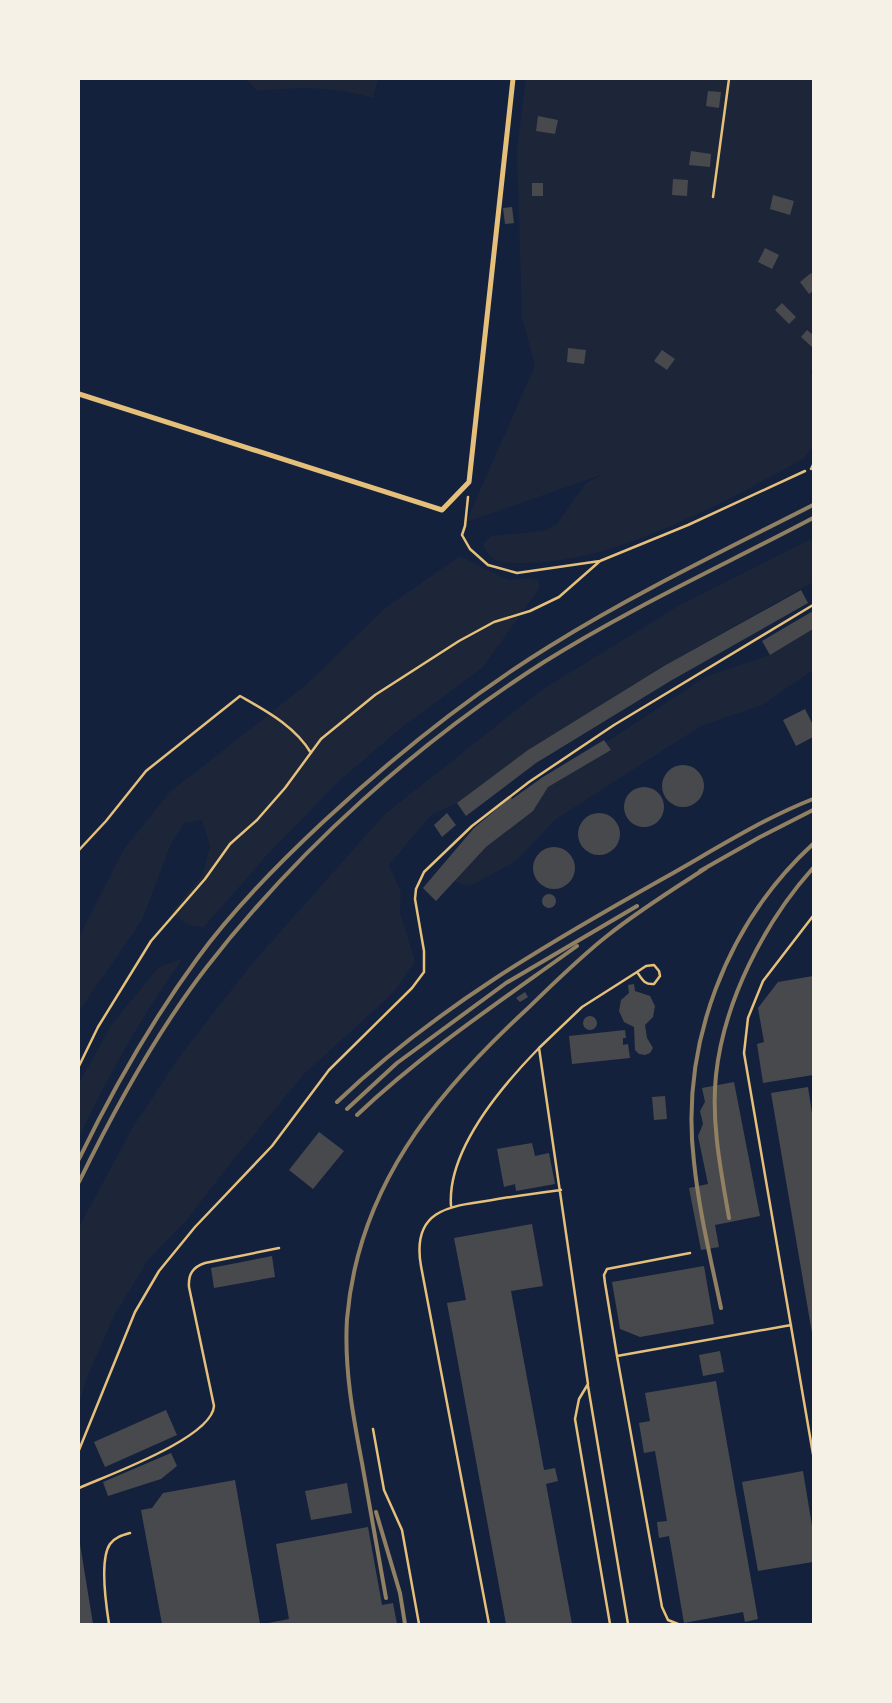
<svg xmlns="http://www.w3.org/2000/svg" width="892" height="1703" viewBox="0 0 892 1703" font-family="'Roboto Serif',serif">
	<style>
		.green { fill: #1d2539 }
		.building { fill: #48494c }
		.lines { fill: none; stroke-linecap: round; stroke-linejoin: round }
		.path { stroke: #e5c07b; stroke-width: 2.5 }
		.service { stroke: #e5c07b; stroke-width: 2.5 }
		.minor { stroke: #e5c07b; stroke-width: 5 }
		.rail { stroke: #918062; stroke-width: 4 }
	</style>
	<rect width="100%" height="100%" fill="#14213d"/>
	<path class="green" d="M246,79H378L373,98C331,86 299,87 257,91Z
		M526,79H813V369L810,371L813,375V447L803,459C725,502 613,564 523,563C505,563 490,564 483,544L491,536L544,531L557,524L586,483L604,474L466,522L535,366L522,317L517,149Z
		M813,538V582L664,666L528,750L457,803L431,815L389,865L401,892L400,913L415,961L394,992L303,1075L225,1170L186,1221L148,1260L115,1314L87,1377L79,1404V1227L133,1127L180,1056L251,965L385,814L543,689L680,605Z
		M460,556L508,580L532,578L539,581V589L482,668L402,727L339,781L267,855L204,927L188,925L171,913L203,874L210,846L202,820L184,823L171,844L142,920L79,1011V937L124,849L169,793L306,685L384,609Z
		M813,629V670L762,705L701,726L556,819L516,861L474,884L466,886L450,879L529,793L707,676L770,655Z
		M182,959C141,1018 109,1073 79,1138V1083L112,1024L159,967Z"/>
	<path class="building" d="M708,91L721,92L719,108L706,106Z
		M538,116L558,120L555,134L536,131Z
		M691,151L711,154L710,167L689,165Z
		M673,179L688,180L687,196L672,195Z
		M532,183H543V196H532Z
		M773,195L794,201L790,215L770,209Z
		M512,207L514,223L505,224L503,208Z
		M765,248L779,255L772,269L758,262Z
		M811,273L813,276V291L809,294L800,282Z
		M782,303L796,317L789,324L775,310Z
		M807,330L813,335V348L801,337Z
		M568,348L586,350L584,364L567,362Z
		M662,350L675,359L667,370L654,361Z
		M801,590L808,603L672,680L536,763L466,816L457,803L528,750L664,666Z
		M813,611V629L770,655L762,641Z
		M805,709L813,725V737L796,746L783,720Z
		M604,740L611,750L548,787L533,811L486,847L436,901L423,888L474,828L511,797L512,799L543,777Z
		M662 786a21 21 0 1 1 42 0a21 21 0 1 1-42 0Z
		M624 807a20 20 0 1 1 40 0a20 20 0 1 1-40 0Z
		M578 834a21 21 0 1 1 42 0a21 21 0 1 1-42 0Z
		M447,813L456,825L442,837L434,825Z
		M533 868a21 21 0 1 1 42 0a21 21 0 1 1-42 0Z
		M542 901a7 7 0 1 1 14 0a7 7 0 1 1-14 0Z
		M813,976V1075L763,1083L757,1044L764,1042L758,1008L778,982Z
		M634,984L635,991L650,996L655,1006L653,1017L645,1025L647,1038L653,1048L650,1053L645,1055L639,1054L635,1050L634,1027L624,1022L619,1011L621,1000L629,993L628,985Z
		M525,992L528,997L520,1002L516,998Z
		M583 1023a7 7 0 1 1 14 0a7 7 0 1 1-14 0Z
		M625,1030L626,1038H623V1045L628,1044L630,1058L572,1064L569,1036Z
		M734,1082L760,1216L715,1225L719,1247L701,1250L689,1188L708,1184L698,1136L703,1124L700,1111L705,1102L702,1088Z
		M808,1087L813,1120L812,1333L771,1093Z
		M665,1096L667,1119L654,1120L652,1097Z
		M319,1132L344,1151L313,1189L289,1170Z
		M532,1143L535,1156L549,1153L555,1184L516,1191L515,1184L504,1187L497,1149Z
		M532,1224L543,1286L511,1291L544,1470L555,1468L558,1481L546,1484L572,1624H506L447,1303L466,1300L454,1238Z
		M272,1256L275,1277L214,1288L211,1268Z
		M704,1266L714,1324L640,1337L620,1329L612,1282Z
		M720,1351L724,1372L703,1376L699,1355Z
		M716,1381L758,1619L745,1622L743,1612L684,1623L669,1536L659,1538L657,1522L667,1521L655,1451L644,1453L639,1423L650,1421L645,1393Z
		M166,1410L177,1435L105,1467L94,1442Z
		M171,1453L177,1466L161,1479L108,1496L103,1482Z
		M803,1471L813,1532V1562L758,1571L742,1482Z
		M235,1480L260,1624H162L141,1510L152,1508L163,1493Z
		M347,1483L352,1513L311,1520L305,1491Z
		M368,1527L382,1605L393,1603L397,1624H263L289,1619L276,1544Z
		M79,1544H80L93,1624H79Z"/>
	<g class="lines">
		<path class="path" d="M468,497L465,526L462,535L470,549L488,565L517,573L600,561L688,525L805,471
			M79,850L106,821L146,771L240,696C266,711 295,726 311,753
			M79,1066L98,1027L151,941L205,879L230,844L257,820L285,788L321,739L375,695L459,641L494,622L530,611L559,597L600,561"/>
		<path class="service" d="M713,197L729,79
			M811,469L813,465
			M813,916L763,981L748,1018L744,1053L813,1454
			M451,1206C447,1150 502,1086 539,1048
			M690,1253L607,1269L604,1275L605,1283L617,1356L791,1325
			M617,1356L662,1607L668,1620L678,1624
			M588,1386L628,1624
			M373,1429L384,1490L402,1530L419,1624
			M79,1450L135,1312L159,1271L195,1227L272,1146L329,1070L412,988L424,972V951L415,899L416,889L424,872L472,826L529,782L614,725L813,605
			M79,1488C108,1475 212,1438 214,1406L189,1287C188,1274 193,1267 205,1263L279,1248
			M109,1624C106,1605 99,1560 110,1544C115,1537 123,1535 130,1533
			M489,1624L421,1266C411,1210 449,1206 492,1200C515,1196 538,1193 561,1190
			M610,1624L575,1419L579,1399L588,1384L539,1048L582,1007L637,972L646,966L654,965L659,971L660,976L654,984C644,985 642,979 637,972"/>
		<path class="minor" d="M79,394L442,510L469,482L513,79"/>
		<path class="rail" d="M700,871L760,837L813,810
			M337,1102C434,1009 550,942 666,877C714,850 762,819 813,799
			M347,1109L397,1063L506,983L637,906
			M357,1115C425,1051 502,1000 577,946
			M79,1159C113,1089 151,1022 197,959C233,909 278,864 323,822C393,757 469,696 550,646C635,593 725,550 813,505
			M79,1182C115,1108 156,1033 206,968C299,848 417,743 544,662C630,608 724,565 813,518
			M729,1218C721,1171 711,1123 716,1075C724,1001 764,923 813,868
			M721,1308C711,1260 699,1211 694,1162C680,1045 726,924 813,844
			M376,1512L400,1593L405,1624
			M386,1598C378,1553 370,1508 362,1463C353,1416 344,1368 347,1319C358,1188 434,1095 526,1010C552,985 579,958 607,936C638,911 672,890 706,868"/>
	</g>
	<rect width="892" height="1703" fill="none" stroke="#f6f1e7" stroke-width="160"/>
</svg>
